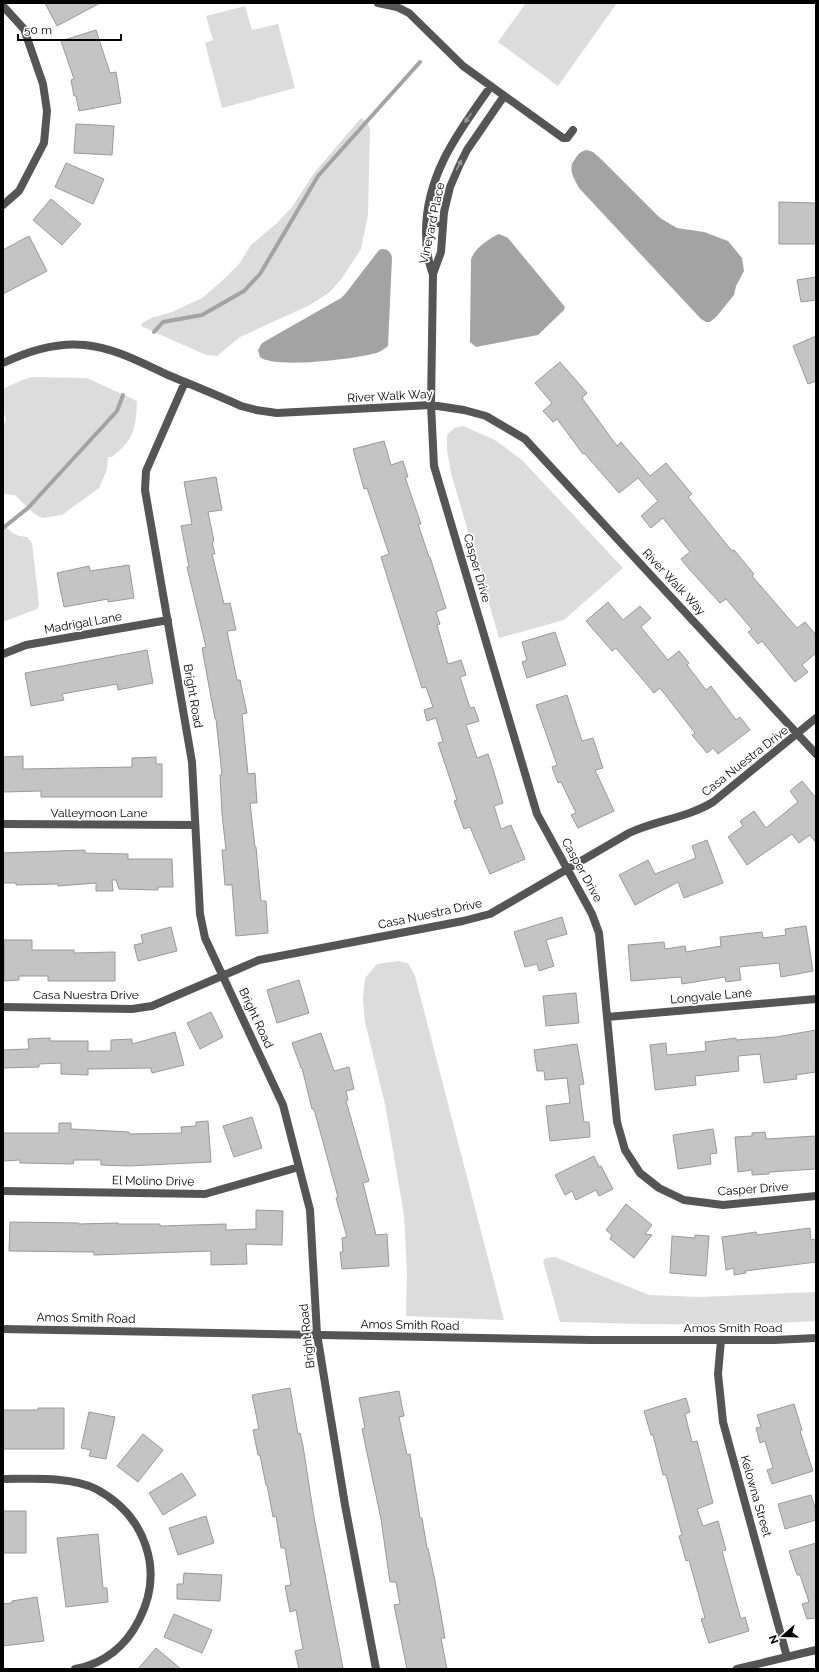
<svg xmlns="http://www.w3.org/2000/svg" width="819" height="1672" viewBox="0 0 819 1672" font-family="Raleway,sans-serif">
	<style>
		.green { fill: #dcdcdc }
		.water { fill: #a3a3a3 }
		.lines { fill: none; stroke-linecap: round; stroke-linejoin: round }
		.stream { stroke: #a3a3a3; stroke-width: 4 }
		.building { fill: #c4c4c4; stroke: #999 }
		.service { stroke: #555; stroke-width: 5.5 }
		.minor { stroke: #555; stroke-width: 8 }
		.tertiary { stroke: #555; stroke-width: 8 }
		.oneway { fill: #999 }
		.labels { text-anchor: middle; stroke-width: 3.5; stroke-linejoin: round; paint-order: stroke }
		.street-label { font-size: 12px; fill: #000; stroke: #fff }
	</style>
	<rect width="100%" height="100%" fill="#fff"/>
	<path class="green" d="M526,3H617L558,86L498,42Z
		M245,6L252,30L278,24L295,88L222,108L205,43L213,40L206,16Z
		M361,118L367,122L370,128L368,215L361,249L342,278L330,292L310,305L240,337L217,356L206,355L141,326L142,323L151,318L172,312L202,298L224,279L239,264L251,245L277,223L292,207L314,173Z
		M33,377L87,378L137,401C136,428 134,440 112,457H108L107,470L99,488L62,515L42,518L36,515L28,508L15,495L3,494V428L6,419L3,410V389L22,380Z
		M463,426L495,440L522,460L623,568L564,620L499,638L451,473L447,450V435L454,428Z
		M3,522C10,533 15,536 27,537L32,543L39,604L37,609L3,622Z
		M398,961L408,963L415,976L504,1320L406,1316L407,1273L404,1215L385,1104L365,1022L363,999L365,978L377,964Z
		M555,1257L649,1295L700,1297L816,1292V1321C731,1327 646,1324 560,1322L543,1261L546,1258Z"/>
	<path class="water" d="M587,150L593,152L602,160L660,218L677,228L704,232L728,241L742,258L744,271L736,286L734,295L717,316L710,322H706L701,319L579,188C574,178 567,169 575,159C578,154 581,151 587,150Z
		M499,234L508,238L565,307L564,310L538,335L476,347L470,342V338L471,260C473,249 490,238 499,234Z
		M382,249C388,249 391,252 392,258L388,346C383,350 379,353 372,354C352,359 275,369 260,357L258,350L262,343L341,298L346,293L379,250Z"/>
	<g class="lines">
		<path class="stream" d="M154,332L163,322L202,315L244,291L260,274L318,176L420,62
			M3,528L28,508L117,411L123,395"/>
	</g>
	<path class="building" d="M45,3H100L57,26Z
		M96,30L110,73L116,72L121,103L79,111L76,96H74L71,80L74,79L61,41Z
		M76,124L114,126L112,155L74,153Z
		M66,163L104,179L93,204L55,187Z
		M51,199L81,224L62,245L33,220Z
		M779,202L816,203V244H779Z
		M29,236L47,271L3,294V250Z
		M816,277V300L801,302L797,280Z
		M816,336V381L808,384L793,346Z
		M560,362L587,393L582,398L617,446L621,442L650,476L666,463L692,494L688,497L732,551L734,550L754,574L752,576L797,628L805,622L816,635V653L802,665L808,672L795,682L762,641L758,644L748,632L752,629L726,599L720,603L690,570L681,559L690,552L663,518L651,528L641,516L658,501L638,478L619,493L584,453L583,454L557,419L553,422L543,411L552,403L535,383Z
		M384,441L391,465L403,461L408,477H405L421,524H418L429,557H430L446,608L436,612L440,624L437,625L448,664L461,660L466,675L460,677L470,708L474,707L479,721L466,725L477,758L488,754L493,769L503,803L494,806L501,829L511,825L525,859L490,874L470,827L464,829L454,801L457,800L438,743L443,742L436,718L427,721L424,710L433,707L426,687L422,688L381,557L389,554L367,488L364,489L353,449Z
		M216,477L222,510L208,512L214,541L212,542L215,554H212L224,604L230,603L236,630L227,631L237,680H240L247,713L242,714L248,774L255,773L257,803H250L255,847H256L261,901H266L268,933L236,936L232,885H225L222,850H226L222,814L220,775H222L216,719H215L202,648L206,647L187,567H189L181,526L192,524L184,482Z
		M129,565L134,598L108,602V599L64,607L57,573L89,566L90,571Z
		M608,602L623,620L640,606L651,618L641,627L668,660L679,651L689,663L687,665L706,690L711,686L736,720L740,717L750,730L718,754L713,748L707,753L692,735L695,733L660,688L654,693L616,648L612,651L586,621Z
		M555,632L566,665L527,678L522,662L527,660L522,642Z
		M147,650L153,683L118,690L117,684L62,694L64,700L31,706L25,673Z
		M567,695L582,741L593,738L603,768L595,770L614,811L578,828L571,815L576,813L561,782L558,783L552,767L557,765L536,705Z
		M23,756V769L132,767V758L156,757V764H162V797H41V791L3,792V757Z
		M802,781L816,798V843L810,835L799,843L792,834L747,865L728,837L743,826L740,821L754,811L766,828L798,802L790,791Z
		M707,840L723,883L684,898L678,882L635,905L619,875L648,860L655,874L696,858L692,846Z
		M85,850V853L128,854V859H172L173,887H158V890L119,889L116,880H112L113,891H96V883L58,886V884L16,885V883H3V853Z
		M562,917L567,934L546,940L554,966L539,971L537,964L525,967L514,932Z
		M806,926L813,971L781,977L779,963L739,967L741,980L726,982L725,977L682,984L681,977L631,981L628,945L664,942L665,949L685,946L686,952L721,946L720,937L762,932L763,938L786,935L785,929Z
		M171,927L177,951L138,961L134,945L143,943L141,935Z
		M4,940H32V950H74V953L115,952V981H48V976H19V980L4,981Z
		M299,980L309,1013L277,1023L267,990Z
		M576,993L579,1023L546,1026L543,996Z
		M211,1012L223,1037L200,1049L187,1023Z
		M816,1030V1072L796,1075L797,1079L764,1083L760,1054L738,1056L739,1071L695,1076L696,1085L655,1090L650,1045L666,1043L667,1055L706,1051L705,1042L736,1038V1040L776,1037Z
		M175,1032L184,1065L152,1073L151,1068L88,1069V1075L61,1074V1063L39,1064V1067L3,1068V1050L29,1049L28,1039L50,1038V1041H88V1051H111V1040L132,1039V1044Z
		M321,1033L334,1071L349,1067L354,1089L346,1091L348,1100L346,1101L369,1181L363,1183L376,1235L387,1234L389,1266L342,1269L340,1252H343L342,1238L347,1237L336,1198L338,1197L314,1109H312L302,1068H301L292,1043Z
		M577,1044L584,1084L579,1085L584,1122H589L590,1137L550,1141L546,1106L570,1103L567,1078L545,1080L544,1071H537L534,1050Z
		M252,1117L262,1148L234,1157L223,1126Z
		M208,1121L211,1162L128,1166L101,1165V1160H74L73,1164L20,1163V1160L3,1161V1133H59V1123H71V1129L129,1132V1134L182,1133L181,1127L196,1126V1122Z
		M713,1129L717,1153L710,1154L711,1164L678,1169L673,1135Z
		M765,1132L766,1139L816,1136V1169L769,1172V1174L752,1175V1170L738,1172L735,1137L752,1136V1133Z
		M594,1156L599,1167L601,1166L613,1189L599,1196L596,1190L576,1200L572,1191L565,1195L555,1175Z
		M626,1204L652,1225L645,1234L652,1235L634,1258L610,1239L612,1235L606,1230Z
		M256,1210L283,1211L282,1245L246,1244L247,1264L211,1265V1251L94,1255V1252L9,1251L10,1222L79,1223V1224L118,1223V1224H160V1226L226,1224V1230L256,1229Z
		M810,1228L811,1240L816,1239V1262L745,1271L746,1273L734,1275V1268L726,1270L722,1237L756,1232L757,1235Z
		M695,1235L709,1236L706,1276L670,1273L672,1236L695,1238Z
		M290,1388L298,1434L300,1433L303,1446L314,1517L343,1668L336,1669H299L295,1651L303,1649L296,1610L290,1612L285,1586L291,1585L285,1548H281L276,1516L273,1517L267,1485H266L260,1455H258L253,1430L259,1429L252,1395Z
		M399,1391L404,1416L399,1417L407,1455L410,1454L420,1518H422L427,1548H428L435,1581L445,1638H441L447,1669H407L394,1605L400,1604L396,1582H390L381,1519L362,1429L365,1428L359,1398Z
		M686,1398L690,1412L685,1414L692,1442L697,1441L713,1503L697,1509L703,1526L718,1521L726,1550L722,1551L733,1591L741,1619L745,1617L749,1631L709,1643L701,1619L705,1618L689,1560L686,1561L679,1536L682,1535L666,1475H663L653,1435H651L644,1411Z
		M794,1404L802,1430L800,1431L813,1471L772,1484L767,1470L773,1468L765,1441L760,1443L756,1428L761,1427L757,1415Z
		M38,1408H64V1449H3V1410H38Z
		M89,1412L115,1417L106,1459L89,1456L91,1450L81,1448Z
		M143,1434L163,1450L138,1482L117,1466Z
		M182,1473L196,1495L163,1515L149,1493Z
		M811,1495L816,1511V1520L785,1529L778,1504Z
		M3,1511H26V1553H3Z
		M206,1516L214,1543L178,1555L169,1528Z
		M98,1534L103,1588H107L108,1602L66,1607L57,1538Z
		M816,1543V1618L807,1619L802,1604L809,1602L800,1575H797L789,1551Z
		M184,1573L222,1575L220,1601L177,1599V1584H183Z
		M37,1597L44,1641L3,1646V1604L12,1603V1601Z
		M174,1614L212,1630L202,1653L164,1637Z
		M156,1648L181,1669H138Z"/>
	<g class="lines">
		<path class="service" d="M426,222L442,225"/>
		<path class="minor" d="M378,3L397,7L409,13L463,66L563,138H567L573,130
			M3,6L24,29L43,84L47,111L44,143L19,191L3,205
			M504,96L467,150L460,164L450,187L444,212L441,252L433,274L431,405L434,466L537,814L592,914L599,933L617,1122L625,1150L640,1173L659,1188L684,1200L723,1205L816,1196
			M433,274C427,260 426,246 426,232C426,174 459,131 491,86
			M3,363C28,351 58,342 85,345C115,348 142,363 168,375C192,385 217,395 241,406L256,410L277,413L431,405L464,410L486,416L525,439L816,754
			M185,382L146,471L145,490L192,762L200,914L205,938L283,1105L310,1210L317,1334L345,1505L376,1669
			M3,654L26,645L168,620
			M3,824L195,825
			M3,1007L132,1009L152,1006L259,960L463,921L490,914L629,833C656,820 687,818 713,802L816,718
			M607,1017L816,999
			M3,1191L205,1194L299,1167
			M721,1340L718,1374L723,1422L787,1657
			M3,1479C31,1479 71,1476 96,1489C145,1515 165,1570 139,1620C126,1646 104,1664 75,1669
			M737,1669L816,1650"/>
		<path class="tertiary" d="M3,1329L591,1340H774L816,1338"/>
	</g>
	<defs><path id="oneway-solid" d="M-6-.8H1V-3.2L6.5 0L1 3.2V.8H-6Z"/></defs>
	<g class="oneway">
		<use href="#oneway-solid" transform="translate(468 118) rotate(125)"/>
		<use href="#oneway-solid" transform="translate(459 165) rotate(-64)"/>
	</g>
	<g class="labels">
		<g class="street-label">
			<text transform="translate(432 223) rotate(-78)" y="4">Vineyard Place</text>
			<text transform="translate(390 396) rotate(-3)" y="4">River Walk Way</text>
			<text transform="translate(477 568) rotate(74)" y="4">Casper Drive</text>
			<text transform="translate(674 582) rotate(47)" y="4">River Walk Way</text>
			<text transform="translate(83 623) rotate(-10)" y="4">Madrigal Lane</text>
			<text transform="translate(193 696) rotate(80)" y="4">Bright Road</text>
			<text transform="translate(745 761) rotate(-38)" y="4">Casa Nuestra Drive</text>
			<text x="99" y="817">Valleymoon Lane</text>
			<text transform="translate(582 870) rotate(61)" y="4">Casper Drive</text>
			<text transform="translate(430 914) rotate(-12)" y="4">Casa Nuestra Drive</text>
			<text x="86" y="999">Casa Nuestra Drive</text>
			<text transform="translate(711 996) rotate(-5)" y="4">Longvale Lane</text>
			<text transform="translate(256 1018) rotate(65)" y="4">Bright Road</text>
			<text transform="translate(153 1181) rotate(1)" y="4">El Molino Drive</text>
			<text transform="translate(753 1189) rotate(-4)" y="4">Casper Drive</text>
			<text transform="translate(86 1318) rotate(1)" y="4">Amos Smith Road</text>
			<text transform="translate(410 1325) rotate(1)" y="4">Amos Smith Road</text>
			<text x="733" y="1332">Amos Smith Road</text>
			<text transform="translate(307 1336) rotate(-96)" y="4">Bright Road</text>
			<text transform="translate(756 1496) rotate(74)" y="4">Kelowna Street</text>
		</g>
	</g>
	<rect width="819" height="1672" fill="none" stroke="#000000" stroke-width="8"/>
	<g transform="translate(783 1636) rotate(250)" stroke="#ffffff" stroke-width="3" paint-order="stroke">
	<path d="M0-3L7 15L0 10L-7 15Z" fill="#000000"/>
	<text y="-6" font-size="11" font-weight="bold" text-anchor="middle" fill="#000000">N</text>
	</g>
	<path d="M18 34v6h103v-6" fill="none" stroke="#000000" stroke-width="2"/>
	<text x="24" y="34" font-size="12" fill="#000000" stroke="#ffffff" stroke-width="3" paint-order="stroke">50 m</text>
</svg>
